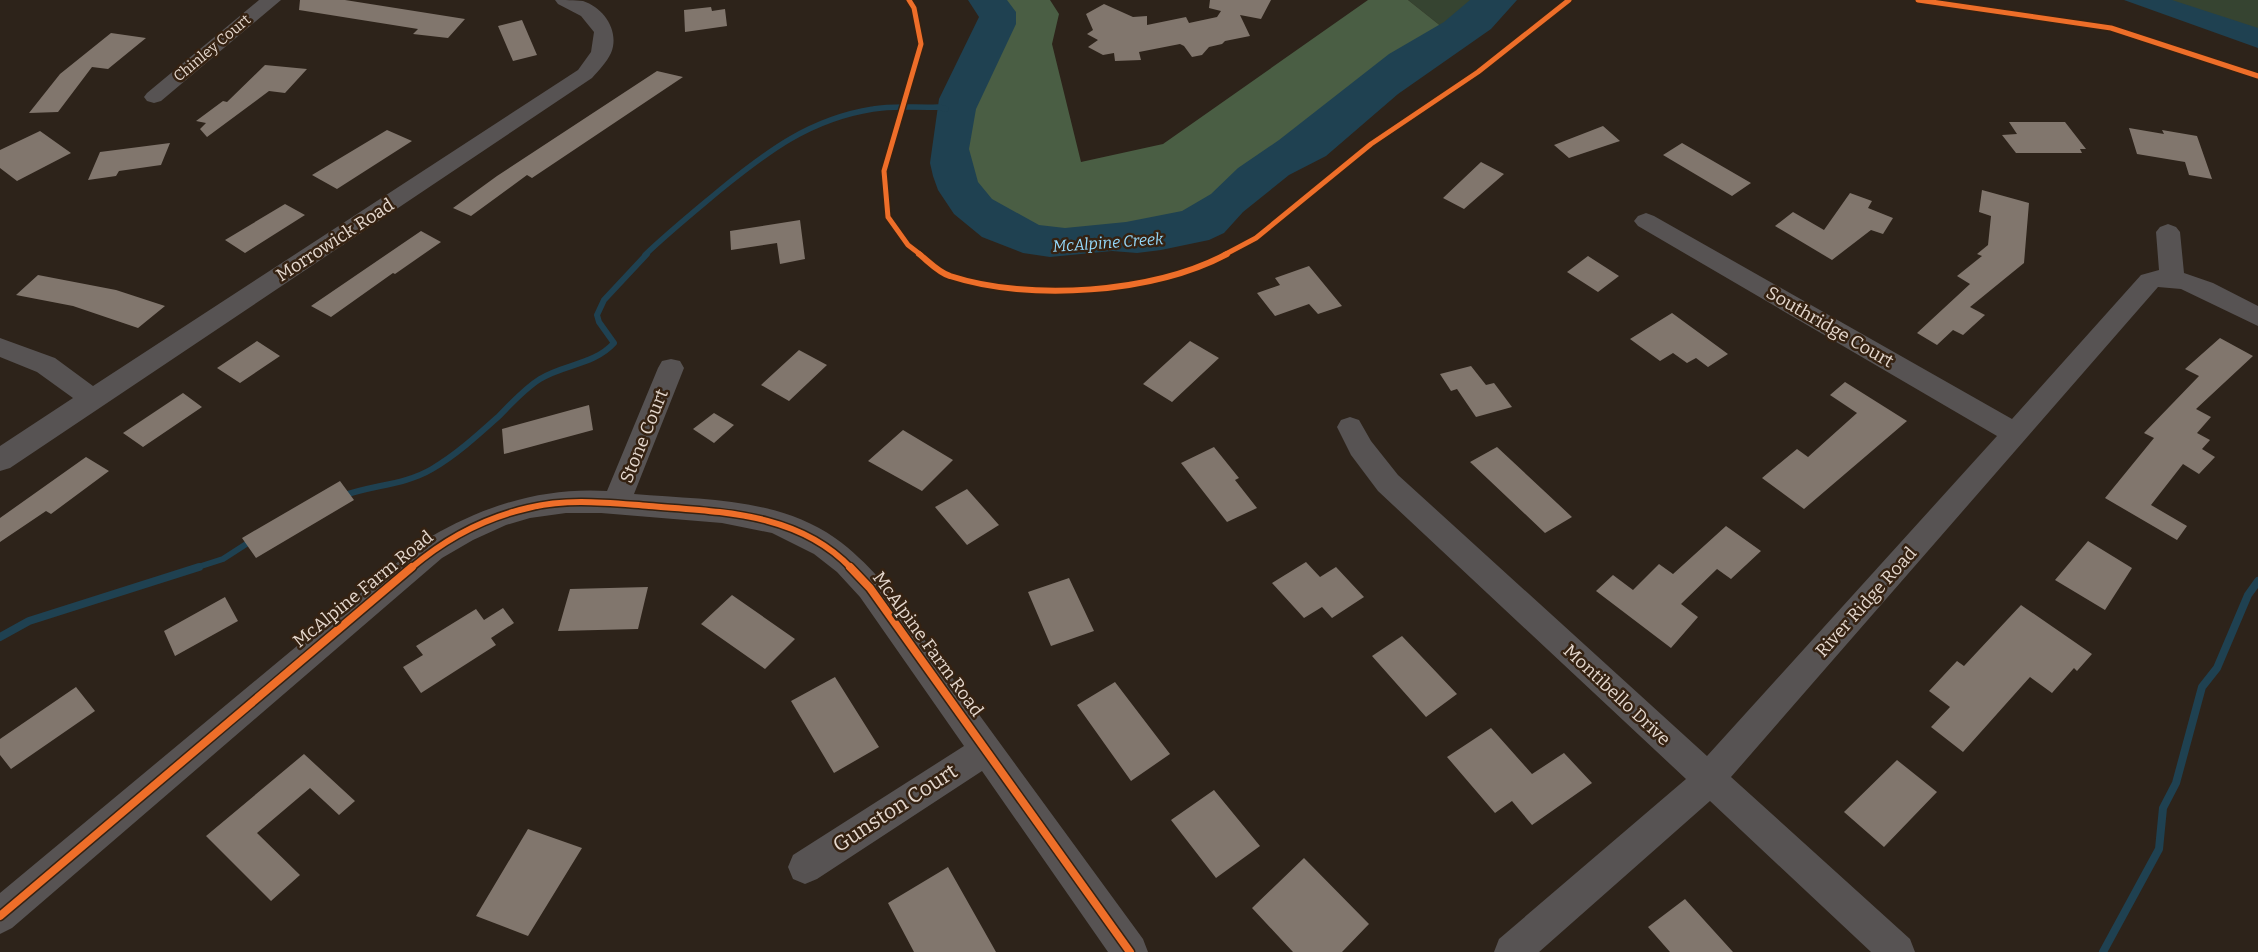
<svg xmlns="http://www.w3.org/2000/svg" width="2258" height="952" viewBox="0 0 2258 952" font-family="Bitter,serif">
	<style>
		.green { fill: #364431 }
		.forest { fill: #4a5e44 }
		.water { fill: #1f4151 }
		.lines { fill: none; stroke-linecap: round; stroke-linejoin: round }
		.stream-far2 { stroke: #1f4151; stroke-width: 5.5 }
		.stream-far1 { stroke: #1f4151; stroke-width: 6 }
		.stream { stroke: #1f4151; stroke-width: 8 }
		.building { fill: #81766d }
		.minor { fill: #575353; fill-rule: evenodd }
		.cycleway-far2-casing { stroke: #352212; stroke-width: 8 }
		.cycleway-far1-casing { stroke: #352212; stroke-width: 9 }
		.cycleway-casing { stroke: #352212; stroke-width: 11 }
		.cycleway-far2 { stroke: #ee6e29; stroke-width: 5 }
		.cycleway-far1 { stroke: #ee6e29; stroke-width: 6 }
		.cycleway { stroke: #ee6e29; stroke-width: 8 }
		.labels { text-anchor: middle; stroke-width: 5; stroke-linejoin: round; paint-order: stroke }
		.far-street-label { font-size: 15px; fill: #e5d8ce; stroke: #352212 }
		.far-water-label { font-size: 16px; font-style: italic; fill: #95d9fb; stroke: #352212 }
		.street-label { font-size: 18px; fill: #e5d8ce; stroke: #352212 }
		.near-street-label { font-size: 21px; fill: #e5d8ce; stroke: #352212 }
	</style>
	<rect width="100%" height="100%" fill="#2d231a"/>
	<path class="green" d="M1408,0H1492L1447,31Z
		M2145,0H2258V44Z"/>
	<path class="forest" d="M1001,0H1050L1059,14L1052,44L1081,162L1163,144L1368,0H1408L1447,31L1206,224L1094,237L1003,220L943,149Z"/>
	<path class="water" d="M968,0H1007L1016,12V24L976,109L969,149L978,182L992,199L1039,225L1065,228L1126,222L1182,211L1211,194L1238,168L1279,140L1389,54L1444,22L1470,0H1517L1491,29L1398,94L1326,156L1289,175L1243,212L1224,233L1209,240L1161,250L1137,253L1112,251L1050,257L1023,253L982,237L954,214L938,190L933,176L930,163L939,99L979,17Z
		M2124,0H2172L2258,28V48Z"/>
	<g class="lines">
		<path class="stream-far2" d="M645,255C669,232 695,211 720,190C768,151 810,119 873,109C895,105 916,108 938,107L946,109"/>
		<path class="stream-far1" d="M342,496C372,485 405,485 432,469C456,455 478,435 498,417C511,404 524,389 540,379C564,364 594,365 614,343L599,322L597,315L604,300L647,254
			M195,568L223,559L254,539"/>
		<path class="stream" d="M0,637L29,621L199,567
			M2103,952L2159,849L2163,808L2176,783L2202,687L2217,668L2248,595L2258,581"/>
	</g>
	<path class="building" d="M300,0H345L465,19L448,38L413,34L418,29L299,10Z
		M1210,0H1271L1261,19L1240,15L1250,36L1225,41L1222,44L1209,47L1202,55L1192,57L1184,46L1180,44L1139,52L1141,60L1115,61L1114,53L1103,55L1088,47L1098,40L1087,34L1093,30L1086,14L1104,4L1133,17L1147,16V25L1186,17L1189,23L1217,17L1221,11L1209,8Z
		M711,7L712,11L725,9L727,26L685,32L684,10Z
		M522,20L537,55L513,61L498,26Z
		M111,33L146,38L108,69L92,67L58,112L29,113L60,74Z
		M265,65L307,69L285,93L269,91L207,137L200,129L206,123L196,121L223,101L227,102Z
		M657,71L683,77L532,178L527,175L471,216L453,208L497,176Z
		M2009,122H2065L2086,149H2080L2082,153H2016L2002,135L2017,134Z
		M1603,126L1620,141L1569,158L1554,145Z
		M2129,128L2164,134L2162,130L2197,136L2212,179L2189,175L2185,162L2137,154Z
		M387,130L412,141L337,189L312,175Z
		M40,131L71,153L17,181L0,168V150Z
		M170,143L161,165L119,171L116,176L88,180L100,152Z
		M1682,143L1751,183L1732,196L1663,155Z
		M1481,162L1504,174L1464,209L1443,198Z
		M1982,190L2029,203L2024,263L1970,307L1985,315L1963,335L1953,330L1937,345L1917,333L1970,284L1957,276L1982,256L1977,254L1988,245L1991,216L1979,212Z
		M1850,193L1872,201L1868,208L1893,218L1883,234L1871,230L1832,260L1775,226L1793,212L1824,230Z
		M285,204L305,215L245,253L225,240Z
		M800,220L805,259L780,264L777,243L731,250L730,231Z
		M421,231L441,242L395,274L393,273L331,317L311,306Z
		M1588,256L1619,276L1598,292L1567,272Z
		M1309,266L1342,306L1318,314L1309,304L1275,316L1257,293L1280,285L1275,278Z
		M38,275L116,290L165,306L138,328L73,306L16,295Z
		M1672,313L1728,354L1708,367L1696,358L1687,363L1673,353L1660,361L1630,339Z
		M2220,338L2253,356L2196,409L2211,417L2197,433L2210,440L2202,449L2215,457L2199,474L2183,464L2151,505L2187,526L2177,540L2105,498L2154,438L2144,433L2199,376L2185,369Z
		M257,341L280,356L240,383L217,368Z
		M1190,341L1219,358L1172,402L1143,384Z
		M799,350L827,365L789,401L761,385Z
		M1471,366L1486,385L1494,383L1512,407L1476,417L1457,389L1451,391L1440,374Z
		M1845,382L1907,421L1804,509L1762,478L1797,449L1808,457L1857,413L1830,395Z
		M183,393L202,407L143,447L123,433Z
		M589,405L593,430L504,454L502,429Z
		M714,413L734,425L714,443L693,429Z
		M903,430L953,460L922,491L868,461Z
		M1214,447L1239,478L1235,480L1257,508L1227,522L1181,463Z
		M1497,447L1572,517L1545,533L1470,462Z
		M86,457L109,471L51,514L46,511L0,542V518Z
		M340,481L354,500L256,558L242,538Z
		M967,489L999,525L967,545L935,507Z
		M1726,526L1761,551L1731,579L1717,569L1681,604L1698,617L1671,648L1596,591L1613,575L1633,590L1659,564L1673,574Z
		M2088,541L2132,568L2105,610L2055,580Z
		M1306,562L1320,577L1336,567L1364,597L1332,618L1322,607L1304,618L1272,583Z
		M1069,578L1094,631L1051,646L1028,592Z
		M648,587L638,629L558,631L570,589Z
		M732,595L795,639L765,669L701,624Z
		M225,597L238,621L175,656L164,631Z
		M2021,605L2092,654L2077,671L2074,668L2052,693L2030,677L1963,752L1931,727L1950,707L1929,691L1957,661L1964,666Z
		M503,608L514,623L491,638L496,645L421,693L403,667L423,655L416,646L476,609L484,620Z
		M1402,636L1457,694L1426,717L1372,656Z
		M835,677L879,747L834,773L791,701Z
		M1115,682L1170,754L1131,781L1077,705Z
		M76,687L95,711L11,769L0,755V739Z
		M1491,728L1532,774L1564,753L1592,783L1532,825L1512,801L1495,813L1447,757Z
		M304,754L355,801L339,815L310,788L257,833L300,875L271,901L206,836Z
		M1897,760L1937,792L1884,847L1844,812Z
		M1214,790L1260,846L1216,878L1171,820Z
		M528,829L582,848L528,936L476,916Z
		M1304,858L1369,924L1342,952H1293L1252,908Z
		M948,867L996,952H914L888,903Z
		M1685,899L1733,952H1670L1648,927Z"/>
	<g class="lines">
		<path class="minor" d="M259,0H281L161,101L154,103L147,101L144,97L147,93Z
			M555,0C564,0 575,0 583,1C604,8 620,31 611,53C607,62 598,71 592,78L10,468L0,471V446L73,398L37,372L0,357V338L55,358L93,386L578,70L591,52L594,32L581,16L558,4Z
			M1646,213L1654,216L2012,419L2141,275L2159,270L2156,232L2160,227L2168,224L2176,227L2180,232L2184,273L2213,283L2258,306V326L2181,289L2158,287L1731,777L1910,939L1915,952H1871L1710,801L1539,952H1494L1499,939L1686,779L1378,491L1351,455L1337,427L1341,420L1350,417L1359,420L1371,441L1398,475L1707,756L1997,436L1638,226L1634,221L1638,216Z
			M671,359L680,361L684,368L634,494C701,500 777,497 835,538C852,550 866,564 880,579L1143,939L1148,952H1108L982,771L817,879L805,884L793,879L788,867L793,855L964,746L860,597L837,572L814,554L772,533L722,523L601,513H566L530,518L506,525L473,540L442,558L12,928L0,934V893L422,542C479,507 540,487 607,491L658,368L662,361Z"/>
		<g class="cycleway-far2-casing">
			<path id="cycleway-far2" d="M909,0L914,8L921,44L884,171L888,217L908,245L921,255
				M1918,0L2111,28L2258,76
				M1224,255L1256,238L1371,144L1478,72L1569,0"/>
		</g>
		<g class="cycleway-far1-casing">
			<path id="cycleway-far1" d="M919,254C928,261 939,273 950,276C1030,302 1153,293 1227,254
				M411,568C445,539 484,518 528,508C568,498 608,503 649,506C720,512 798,512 851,568"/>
		</g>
		<g class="cycleway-casing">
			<path id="cycleway" d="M850,567L870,588L1130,952
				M0,916L412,567"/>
		</g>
		<use href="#cycleway-far2" class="cycleway-far2"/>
		<use href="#cycleway-far1" class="cycleway-far1"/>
		<use href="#cycleway" class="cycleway"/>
	</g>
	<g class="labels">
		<g class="far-street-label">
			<text transform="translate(212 48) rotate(-40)" y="5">Chinley Court</text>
		</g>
		<g class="far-water-label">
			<text transform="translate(1108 242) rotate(-4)" y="6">McAlpine Creek</text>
		</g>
		<g class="street-label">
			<text transform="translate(335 240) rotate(-33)" y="6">Morrowick Road</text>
			<text transform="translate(1830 327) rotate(30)" y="6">Southridge Court</text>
			<text transform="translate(644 436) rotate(-68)" y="6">Stone Court</text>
			<text transform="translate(363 589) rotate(-39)" y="6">McAlpine Farm Road</text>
			<text transform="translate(1866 602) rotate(-48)" y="6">River Ridge Road</text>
			<text transform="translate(928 644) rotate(54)" y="6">McAlpine Farm Road</text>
			<text transform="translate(1617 695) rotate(43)" y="6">Montibello Drive</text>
		</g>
		<g class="near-street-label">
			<text transform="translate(895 808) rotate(-33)" y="7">Gunston Court</text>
		</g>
	</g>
</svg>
